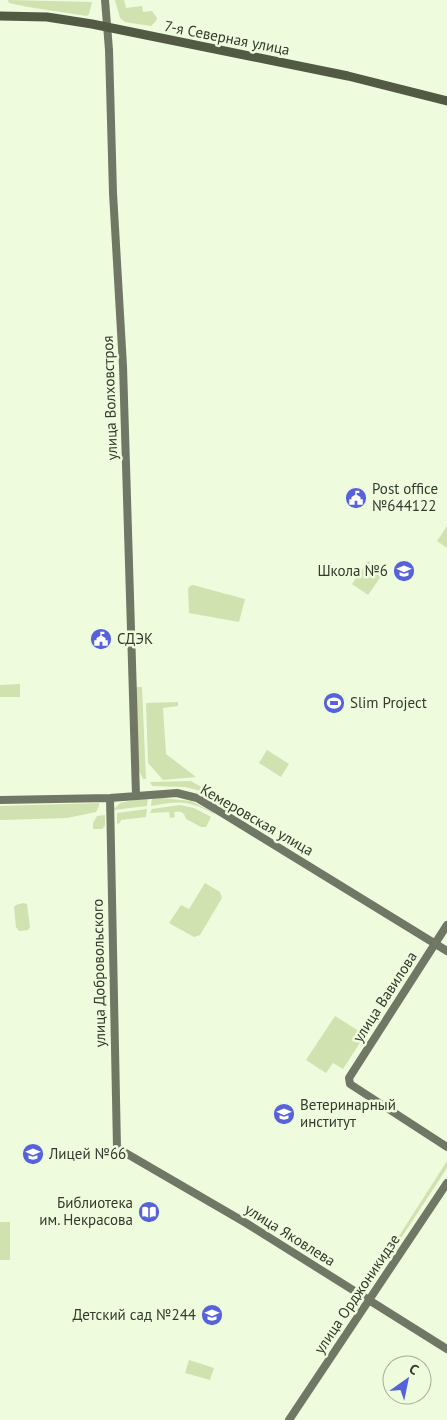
<svg xmlns="http://www.w3.org/2000/svg" width="447" height="1420" viewBox="0 0 447 1420" font-family="'PT Sans',sans-serif">
	<style>
		.green { fill: #cfe2af }
		.lines { fill: none; stroke-linecap: round; stroke-linejoin: round }
		.secondary { stroke: #707765; stroke-width: 8 }
		.primary { stroke: #525a44; stroke-width: 9 }
		.labels { text-anchor: middle; stroke-width: 5; stroke-linejoin: round; paint-order: stroke }
		.street-label { font-size: 15px; fill: #35392d; stroke: #effbdd }
		.poi-label { font-size: 15px; fill: #35392d; stroke: #effbdd; text-anchor: start }
	</style>
	<rect width="100%" height="100%" fill="#effbdd"/>
	<path class="green" d="M8,0L92,2L89,14L87,16L28,7L9,3Z
		M115,0H124L126,8L142,6L143,12L152,11L157,18L156,21L151,26L125,22L120,18Z
		M447,526V548L437,541Z
		M368,561L384,572L368,595L352,584Z
		M193,585L245,599L239,622L189,613L188,589L190,586Z
		M20,684V697H0V685Z
		M136,687H142L146,779H143L138,768Z
		M178,702V706L163,708L166,754L196,777L163,780L148,763L146,703Z
		M267,750L289,764L281,777L259,763Z
		M191,781L203,788L201,791L185,787L152,786L150,782Z
		M148,797L147,806L113,810L120,803Z
		M152,797L191,801L214,813V814C187,800 180,801 151,806Z
		M99,803V806L96,812L67,818L0,820V806Z
		M180,805L194,808L211,817L206,827H201L186,819C184,812 181,811 174,812L175,817L170,818L169,812L150,813L152,809Z
		M147,809L146,817L121,820L120,823L117,824V813Z
		M105,815V826L102,829H93V823L97,816Z
		M205,883L220,892L222,898L200,935L194,937L169,923L181,905L189,909Z
		M23,903L27,904L30,927L28,930L19,931L16,927L14,907L16,905Z
		M335,1016L365,1035L343,1069L333,1063L326,1073L306,1060Z
		M447,1161V1168L369,1287L367,1286Z
		M0,1222H10V1260H0Z
		M189,1360L214,1368L210,1380L185,1373Z"/>
	<g class="lines">
		<path class="secondary" d="M105,0L109,50L113,193L123,366L136,795
			M110,798L117,1148L246,1223L447,1349
			M0,800L110,798L177,793L197,798L219,811L447,951
			M447,925L349,1078L350,1084L447,1147
			M289,1420L447,1183"/>
		<path class="primary" d="M0,16L47,17L92,24L348,76L447,101"/>
	</g>
	<defs>
		<g id="civic-disc" transform="scale(1.125)"><circle r="9.5" fill="#5662d9" stroke="#effbdd"/><path d="M-.6-6.5H3V-4.5H.6V-3L4-1V1h2V6H-6V1h2V-1L-.6-3ZM-1.2 2.5V6h2.4V2.5Z" fill="#fff"/></g>
		<g id="school-disc" transform="scale(1.125)"><circle r="9.5" fill="#5662d9" stroke="#effbdd"/><path d="M0-5L7-2L0 1L-7-2ZM-4 1L0 2.5L4 1V4Q0 6-4 4Z" fill="#fff"/></g>
		<g id="stadium-disc" transform="scale(1.125)"><circle r="9.5" fill="#5662d9" stroke="#effbdd"/><path d="M0-5a6.5 5 0 1 0 0 10a6.5 5 0 1 0 0-10ZM-3.5-1.8h7v3.6h-7Z" fill="#fff"/></g>
		<g id="university-disc" transform="scale(1.125)"><circle r="9.5" fill="#5662d9" stroke="#effbdd"/><path d="M0-5L7-2L0 1L-7-2ZM-4 1L0 2.5L4 1V4Q0 6-4 4Z" fill="#fff"/></g>
		<g id="library-disc" transform="scale(1.125)"><circle r="9.5" fill="#5662d9" stroke="#effbdd"/><path d="M-6-4Q-3-5.5-.7-3.5V5Q-3 3-6 4ZM6-4Q3-5.5 .7-3.5V5Q3 3 6 4Z" fill="#fff"/></g>
	</defs>
	<g fill-rule="evenodd">
		<use href="#civic-disc" x="356" y="498"/>
		<use href="#school-disc" x="404" y="571"/>
		<use href="#civic-disc" x="101" y="639"/>
		<use href="#stadium-disc" x="334" y="703"/>
		<use href="#university-disc" x="284" y="1114"/>
		<use href="#school-disc" x="33" y="1154"/>
		<use href="#library-disc" x="149" y="1212"/>
		<use href="#school-disc" x="212" y="1315"/>
	</g>
	<g class="labels">
		<g class="street-label">
			<text transform="translate(227 38) rotate(11)" y="5">7-я Северная улица</text>
			<text transform="translate(110 398) rotate(-92)" y="5">улица Волховстроя</text>
			<text transform="translate(257 820) rotate(30)" y="5">Кемеровская улица</text>
			<text transform="translate(99 973) rotate(-91)" y="5">улица Добровольского</text>
			<text transform="translate(385 997) rotate(-57)" y="5">улица Вавилова</text>
			<text transform="translate(290 1235) rotate(32)" y="5">улица Яковлева</text>
			<text transform="translate(357 1294) rotate(-56)" y="5">улица Орджоникидзе</text>
		</g>
		<g class="poi-label">
			<text x="372" y="494">Post office<tspan x="372" dy="17">№644122</tspan></text>
			<text x="388" y="576" text-anchor="end">Школа №6</text>
			<text x="117" y="644">СДЭК</text>
			<text x="350" y="708">Slim Project</text>
			<text x="300" y="1110">Ветеринарный<tspan x="300" dy="17">институт</tspan></text>
			<text x="49" y="1159">Лицей №66</text>
			<text x="133" y="1208" text-anchor="end">Библиотека<tspan x="133" dy="17">им. Некрасова</tspan></text>
			<text x="196" y="1320" text-anchor="end">Детский сад №244</text>
		</g>
	</g>
	<g transform="translate(407 1380) rotate(33)"><circle r="24" fill="#effbdd" stroke="#a5ad97"/>
	<path d="M0-4L9 19L0 12L-9 19Z" fill="#5662d9"/>
	<text y="-8" font-size="14" font-weight="bold" text-anchor="middle" fill="#35392d">С</text>
	</g>
</svg>
